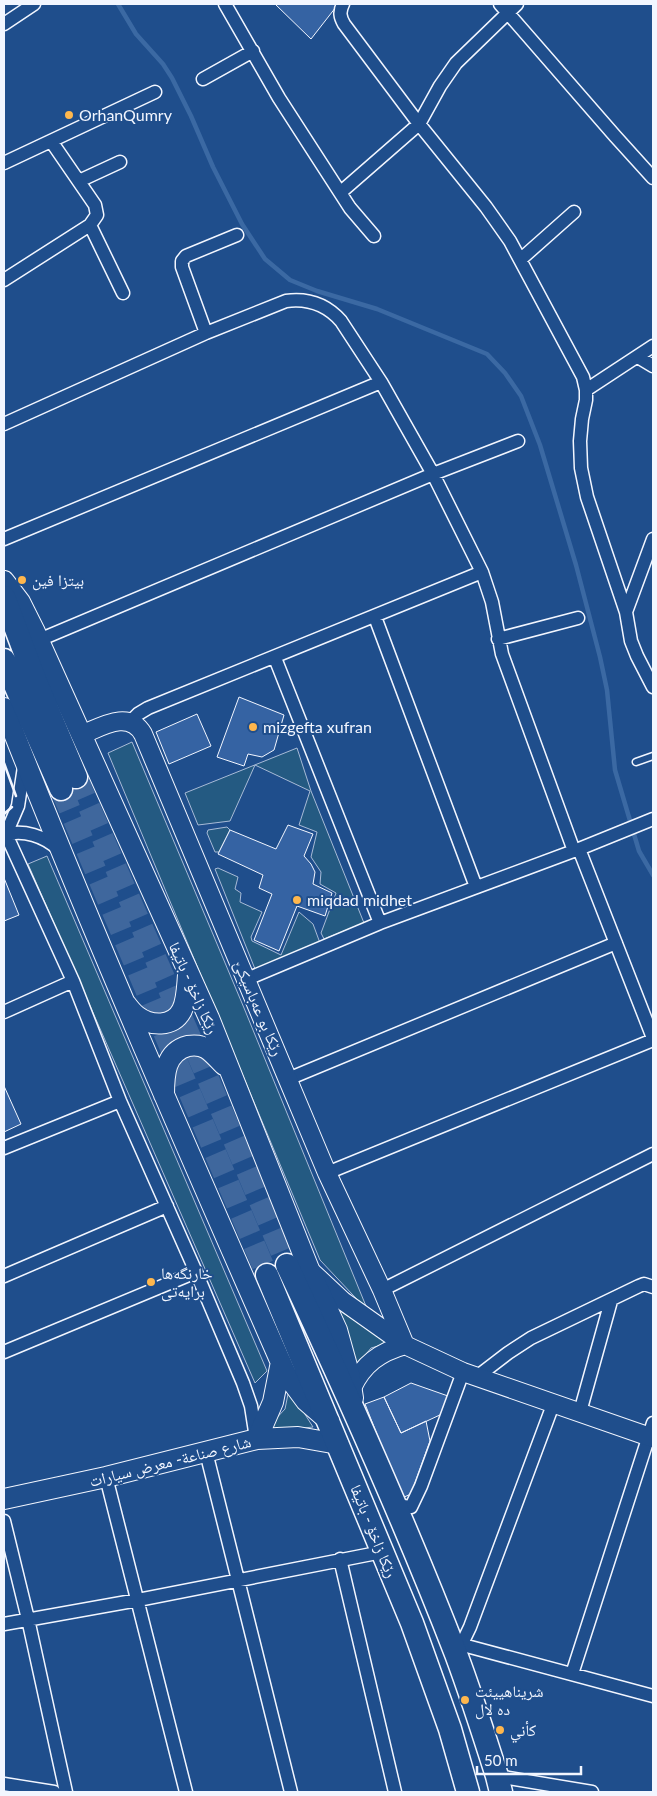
<svg xmlns="http://www.w3.org/2000/svg" width="657" height="1796" viewBox="0 0 657 1796" font-family="Lato,'Noto Naskh Arabic',sans-serif">
	<style>
		.green { fill: #245a82; stroke: #a8bbd7 }
		.lines { fill: none; stroke-linecap: round; stroke-linejoin: round }
		.stream { stroke: #3b69a3; stroke-width: 4.5 }
		.building { fill: #3563a3; stroke: #f2f6ff }
		.highway-tunnel { stroke: #3f679d; stroke-width: 22; stroke-dasharray: 22 11; stroke-linecap: butt }
		.lane-casing { stroke: #f2f6ff; stroke-width: 9 }
		.street-casing { stroke: #f2f6ff; stroke-width: 15 }
		.secondary-casing { stroke: #f2f6ff; stroke-width: 20 }
		.primary-casing { stroke: #f2f6ff; stroke-width: 22 }
		.highway-casing { stroke: #f2f6ff; stroke-width: 25 }
		.lane { stroke: #1f4e8c; stroke-width: 6 }
		.street { stroke: #1f4e8c; stroke-width: 12 }
		.secondary { stroke: #1f4e8c; stroke-width: 18 }
		.primary { stroke: #1f4e8c; stroke-width: 20 }
		.highway { stroke: #1f4e8c; stroke-width: 22 }
		.wall { stroke: #f2f6ff; stroke-width: 2.5 }
		.poi-dot { fill: #ffb74d; stroke: #1f4e8c; stroke-width: 2 }
		.labels { text-anchor: middle; stroke-width: 4; stroke-linejoin: round; paint-order: stroke }
		.poi-label { font-size: 16px; fill: #f2f6ff; stroke: #1f4e8c; text-anchor: start }
		.street-label { font-size: 16px; fill: #f2f6ff; stroke: #1f4e8c }
	</style>
	<rect width="100%" height="100%" fill="#1f4e8c"/>
	<path class="green" d="M132,742L244,1008L368,1311L320,1260L108,753Z
		M297,748L311,791L364,923L324,939L321,933L336,893L320,884L321,872L311,857L317,832L299,825L310,791L255,765L230,821L198,825L185,793Z
		M227,827L230,830L219,852H215L207,833L208,830Z
		M47,856L267,1371L255,1383L28,864Z
		M218,868L238,877L235,889L241,893L240,902L262,912L251,937L252,941L281,955L299,912L313,924L320,943L255,969L215,869Z
		M334,1307L389,1343L371,1348L354,1369Z
		M289,1389L313,1427L276,1431L270,1425L285,1409Z"/>
	<g class="lines">
		<path class="stream" d="M118,4L136,34L163,64L172,78L191,116L213,167L242,224L265,259L290,280L317,291L377,309L487,354L505,373L521,396L540,445L576,565L600,657L607,690L615,770L639,851L653,875"/>
	</g>
	<path class="building" d="M275,4H336V7L311,39Z
		M239,697L284,715L274,750L262,757L248,754L244,766L217,757Z
		M197,714L211,746L169,764L156,732Z
		M288,825L313,834L304,856L311,864L315,872L313,884L332,893L325,916L297,906L279,951L254,940L272,894L259,888L263,875L218,854L230,830L276,849Z
		M4,878L19,915L4,921Z
		M4,1086L21,1124L4,1132Z
		M411,1383L448,1396L442,1414L401,1433L384,1397Z
		M384,1397L401,1433L426,1421L430,1441L411,1494L402,1498L365,1404Z"/>
	<g class="lines">
		<path class="highway-tunnel" d="M76,777L200,1060L287,1265
			M61,789L267,1275"/>
		<g class="lane-casing">
			<path id="lane" d="M636,762L653,756"/>
		</g>
		<g class="street-casing">
			<path id="street" d="M225,4L279,98L350,208L374,236
				M343,4C339,12 340,17 344,24L419,124L486,207L510,241L583,377L586,390V400L582,419L580,441L581,468L587,497L626,612
				M500,4L615,136L653,178
				M4,24L34,4
				M203,79L253,51
				M4,163L155,92
				M79,181L120,162
				M341,192L419,124L440,86L456,63L517,4
				M90,225L123,293
				M521,259L574,212
				M4,280L90,225L97,215L95,205L51,141
				M206,333L182,267V261L186,256L237,235
				M638,357L653,366
				M586,390L653,346
				M4,424L206,333L286,301C308,298 326,304 341,321L381,382L433,474L482,572L492,602L502,654L574,851
				M4,539L381,382
				M653,539L626,612L631,641L637,656L653,687
				M375,617L476,887
				M498,639L578,618
				M39,640L433,474L518,441
				M275,658L380,923
				M130,722L138,714L148,708L482,572
				M6,834L73,981L120,1101L196,1272L243,1383L251,1406L256,1438
				M6,834L18,806L24,767
				M4,835C23,829 45,836 59,850
				M579,849L653,1038
				M247,979L380,923L579,849L653,819
				M4,1012L73,981
				M288,1079L616,943
				M4,1148L120,1101
				M327,1173L653,1040
				M4,1276L167,1206
				M382,1290L653,1154
				M4,1352L196,1272
				M478,1376L508,1353L531,1338L639,1286L644,1284L653,1287
				M580,1412L611,1301
				M206,1452L291,1792
				M106,1477L186,1792
				M395,1505L411,1507L421,1486L463,1372
				M4,1521L28,1619L66,1792
				M340,1559L395,1792
				M4,1624L138,1600L382,1552
				M463,1645L653,1696
				M456,1656L470,1627L554,1402
				M572,1674L653,1423
				M497,1776L592,1792
				M4,1784L54,1792"/>
		</g>
		<g class="secondary-casing">
			<path id="secondary" d="M81,735C101,727 129,709 143,734L327,1173L382,1290L405,1345
				M313,1273L343,1301L405,1345L463,1372L653,1438
				M352,1388C363,1364 380,1352 405,1345"/>
		</g>
		<g class="primary-casing">
			<path id="primary" d="M4,581L20,602L35,632L209,1018L309,1269L337,1330L349,1373L353,1398
				M4,708C92,933 189,1153 286,1374L306,1401L329,1421
				M126,1004C129,1008 133,1013 137,1016C150,1026 173,1028 182,1010C187,1000 187,986 188,975
				M164,1095C164,1075 165,1052 188,1046C195,1045 201,1045 207,1049C213,1053 219,1060 224,1065
				M257,1439L273,1402L281,1362
				M4,1499L106,1477L257,1439L298,1437L338,1444"/>
		</g>
		<g class="highway-casing">
			<path id="highway" d="M4,597L34,677L76,777
				M4,660L61,789
				M287,1265C347,1393 405,1522 456,1654C471,1694 484,1735 497,1776L501,1792
				M267,1275L412,1623L450,1729L468,1792"/>
		</g>
		<use href="#lane" class="lane"/>
		<use href="#street" class="street"/>
		<use href="#secondary" class="secondary"/>
		<use href="#primary" class="primary"/>
		<use href="#highway" class="highway"/>
		<path class="wall" d="M4,763L16,796
			M4,814L12,807"/>
	</g>
	<g class="poi-dot">
		<circle cx="69" cy="115" r="5"/>
		<circle cx="22" cy="580" r="5"/>
		<circle cx="253" cy="727" r="5"/>
		<circle cx="297" cy="900" r="5"/>
		<circle cx="151" cy="1282" r="5"/>
		<circle cx="465" cy="1700" r="5"/>
		<circle cx="500" cy="1730" r="5"/>
	</g>
	<g class="labels">
		<g class="poi-label">
			<text x="79" y="121">OrhanQumry</text>
			<text x="32" y="586">بيتزا فين</text>
			<text x="263" y="733">mizgefta xufran</text>
			<text x="307" y="906">miqdad midhet</text>
			<text x="161" y="1279">خارنگه‌ها<tspan x="161" dy="18">برايه‌تى</tspan></text>
			<text x="475" y="1697">شريناهييئت<tspan x="475" dy="18">ده لال</tspan></text>
			<text x="510" y="1736">كأني</text>
		</g>
		<g class="street-label">
			<text transform="translate(194 988) rotate(66)" y="6">رێکا زاخۆ - باتیفا</text>
			<text transform="translate(259 1008) rotate(67)" y="6">رێكا بو عه‌باسيكێ</text>
			<text transform="translate(170 1461) rotate(-14)" y="6">شارع صناعة- معرض سيارات</text>
			<text transform="translate(374 1531) rotate(68)" y="6">رێکا زاخۆ - باتیفا</text>
		</g>
	</g>
	<rect width="657" height="1796" fill="none" stroke="#f2f6ff" stroke-width="10"/>
	<path d="M477 1766v8h104v-8" fill="none" stroke="#f2f6ff" stroke-width="2.5"/>
	<text x="484" y="1766" font-size="15" fill="#f2f6ff" stroke="#1f4e8c" stroke-width="4" paint-order="stroke">50 m</text>
</svg>
